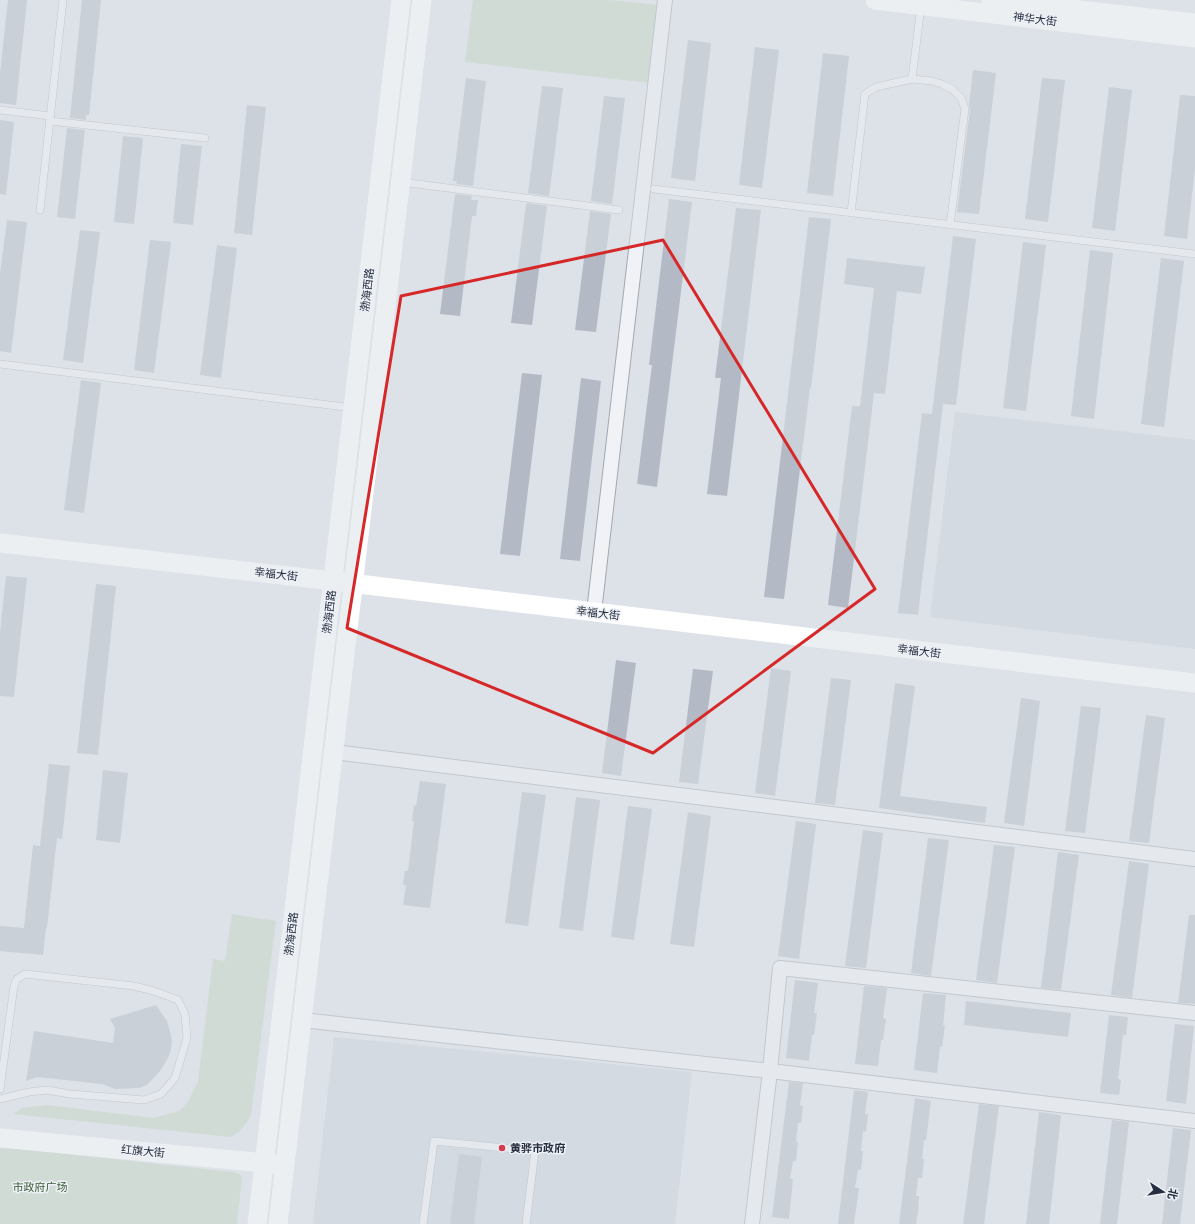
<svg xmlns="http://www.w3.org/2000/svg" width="1195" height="1224" viewBox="0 0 1195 1224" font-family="'Sofia Sans Condensed','Noto Sans SC',sans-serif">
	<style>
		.built { fill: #cbd0da }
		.green { fill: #c3d2be }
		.building { fill: #b4bac5 }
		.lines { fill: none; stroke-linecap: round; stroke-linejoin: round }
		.lane-casing { stroke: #a2a8b2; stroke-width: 8 }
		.street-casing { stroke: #a2a8b2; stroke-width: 16 }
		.lane { stroke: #f0f2f6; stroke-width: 7 }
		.street { stroke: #f0f2f6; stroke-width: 14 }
		.secondary { stroke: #fff; stroke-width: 19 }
		.marked { fill: none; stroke: #d62828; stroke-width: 3; stroke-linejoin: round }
		.poi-dot { fill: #d43b4e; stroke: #edf0f6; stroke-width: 1.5 }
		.labels { text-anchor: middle; stroke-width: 3; stroke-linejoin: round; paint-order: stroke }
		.street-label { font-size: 11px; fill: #262f3f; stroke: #edf0f6 }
		.poi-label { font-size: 11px; font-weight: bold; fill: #262f3f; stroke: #edf0f6; text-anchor: start }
		.park-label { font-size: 11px; fill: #395c33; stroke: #edf0f6 }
	</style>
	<rect width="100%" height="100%" fill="#dde1e8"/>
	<path class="built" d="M955,412L1195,440V649L930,617Z
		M334,1037L692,1072L675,1224H313Z"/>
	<path class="green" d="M473,0H610L658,5L650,83L465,62Z
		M232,914L276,921L251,1115C246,1125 242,1131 231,1137L13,1114L22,1108L48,1105L153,1118L179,1111L188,1102L198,1081L213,959L225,961Z
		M2,1147L232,1172L240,1174L242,1178L237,1224H0V1148Z"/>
	<path class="building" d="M8,0H27L16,105L0,103V73Z
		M82,0H101L89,115H86V120L70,118Z
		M688,40L711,43L695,181L671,178Z
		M755,47L779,50L762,188L739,185Z
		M823,53L849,56L833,196L807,193Z
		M973,70L996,73L979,214L957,212L970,110L969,105Z
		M466,78L486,81L473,186L456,184L457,181H453Z
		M1042,78L1065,80L1048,222L1025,219Z
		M542,86L563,88L549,196H548L528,193Z
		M1109,87L1132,90L1115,231L1092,228Z
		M1180,95L1195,96V168L1187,239L1164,236Z
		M604,96L625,98L612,204L591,201V200Z
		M247,105L266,107L252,235L234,233Z
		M0,120L14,122L6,195L0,194Z
		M67,128L85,130L75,219L57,217Z
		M123,136L143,138L134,224L114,222Z
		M181,144L202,146L193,225L173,223Z
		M455,194L472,196L471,200H478L476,216H472L460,316L440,314Z
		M669,199L692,202L657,487L637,484L652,365H649Z
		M527,203L547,206L532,325L511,323L526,204Z
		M736,208L761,210L727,496L707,494L721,378H715Z
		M590,211L611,214L596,332L575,330Z
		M809,217L831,219L811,388H810L784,599L764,597Z
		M7,220L27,222L11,353L0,351V274Z
		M80,230L100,232L83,363L63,360Z
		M953,236L976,239L956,405L943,404L918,615L898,613L922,413L932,414Z
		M150,240L171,242L154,373L134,370Z
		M1023,242L1046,245L1026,411L1003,408Z
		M217,245L237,248L221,378L200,375Z
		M1090,250L1113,253L1094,419L1071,416Z
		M847,258L925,267L921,294L897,291L885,394L874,393L848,608L828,605L852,406H860L874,288L844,284Z
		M1161,258L1184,261L1164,427L1141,424Z
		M522,373L542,375L520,556L500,554Z
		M581,378L601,381L580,561L560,559Z
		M81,380L101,383L84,513L64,510Z
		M6,576L27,578L14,697L0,696V633Z
		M96,584L116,586L98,755L77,753Z
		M616,660L636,663L621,776L602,773Z
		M771,668L791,671L775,796L755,793Z
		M693,669L713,671L698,784L679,782Z
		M831,678L851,680L835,805L815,803Z
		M895,683L915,686L900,796L987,807L985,823L879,808Z
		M1021,698L1040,701L1024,826L1004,823Z
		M1081,706L1101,708L1085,833L1065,831Z
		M1146,715L1165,718L1149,843L1129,841Z
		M49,764L70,766L62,839L57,838L47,928H46L43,955L0,951V926L24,928L33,845L40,846Z
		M103,770L128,773L120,843L96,840Z
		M420,781L446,784L430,908L403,905L406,885H403L405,871H408L414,821H412L414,805L416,806Z
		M522,792L546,795L528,926L505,923Z
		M576,797L600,800L583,931L559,928Z
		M628,806L652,809L634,940L611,937Z
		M688,812L711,816L694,947L670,944Z
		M796,821L816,824L799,959L778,956Z
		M863,830L883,833L866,968L845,966Z
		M928,838L949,840L931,976L911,973Z
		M994,845L1015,847L997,983L976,980Z
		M1058,852L1079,855L1061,990L1041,988Z
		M1129,861L1149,864L1132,998L1111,995Z
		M1189,915H1195V1004L1178,1003Z
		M795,980L818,983L814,1013H817L814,1035H812L809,1061L786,1058Z
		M864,986L887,988L883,1018L886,1019L883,1040H881L878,1066L855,1064Z
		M923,993L946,995L943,1025H945L942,1047H940L937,1073L914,1070Z
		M966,1001L1071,1013L1068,1037L964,1025Z
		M156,1005L167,1021L171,1035L172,1042L170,1053L167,1060L160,1071L147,1085L139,1088L115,1089L102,1084L37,1077L26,1081L34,1031L113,1043L115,1028L110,1019Z
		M1109,1015L1128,1017L1126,1035H1123L1118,1079L1121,1080L1119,1095L1100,1093Z
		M1175,1024L1194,1026L1186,1104L1166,1101Z
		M789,1082L803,1083L800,1105L803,1106L801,1123H798L796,1142H798L796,1161H793L790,1179H793L789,1219L772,1217Z
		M854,1090L868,1092L865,1114H868L866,1132L863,1131L861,1151H863L861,1170L858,1169L855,1188H859L854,1224H838Z
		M915,1098L931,1101L926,1140H924L922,1159H924L922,1178H918L916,1196H919L918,1212L916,1224H899Z
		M979,1104L999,1106L984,1224H963Z
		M1039,1112L1061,1115L1049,1224H1026Z
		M1112,1120L1129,1122L1117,1224H1100Z
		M1173,1128L1191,1130L1180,1224H1162Z
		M459,1154L482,1157L474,1224H450Z"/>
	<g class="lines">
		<g class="lane-casing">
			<path id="lane" d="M912,79L921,6
				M0,110L50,116
				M50,121L205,138
				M401,182L619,210
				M654,189L1195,254
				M40,210L63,0
				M851,213L865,94L876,87L912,79L932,81L942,84L952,89L961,98L965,109L950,225
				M0,364L353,408
				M0,1089L14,986L17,979L25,974L134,986L154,991L178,1000L185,1014L187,1038L175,1078L161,1094L144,1100L70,1094L47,1090L29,1092L0,1099
				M423,1224L434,1141L535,1151L526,1224"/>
		</g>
		<g class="street-casing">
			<path id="street" d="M594,612L665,0
				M334,752L1195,859
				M302,1020L770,1071L1195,1121
				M752,1224L770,1071L780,968L1195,1013"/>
		</g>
		<use href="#lane" class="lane"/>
		<use href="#street" class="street"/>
		<path class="secondary" d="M875,0L1195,38
			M991,0L1195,23
			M0,543L333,581L1195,683
			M0,1138L276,1164
			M257,1224L401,0
			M278,1224L422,0"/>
	</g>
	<path d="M0 0H1195V1224H0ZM663,240L875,589L653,753L347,628L401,296Z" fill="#dde1e8" fill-opacity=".55" fill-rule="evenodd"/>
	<path class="marked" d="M663,240L875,589L653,753L347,628L401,296Z"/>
	<circle class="poi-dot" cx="502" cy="1148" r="4"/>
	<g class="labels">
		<g class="street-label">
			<text transform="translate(1035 19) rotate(7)" y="4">神华大街</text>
			<text transform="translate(367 290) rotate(-83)" y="4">渤海西路</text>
			<text transform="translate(276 574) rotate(7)" y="4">幸福大街</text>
			<text transform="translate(329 612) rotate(-83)" y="4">渤海西路</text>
			<text transform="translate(598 613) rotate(7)" y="4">幸福大街</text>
			<text transform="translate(919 651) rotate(7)" y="4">幸福大街</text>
			<text transform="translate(291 934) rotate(-83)" y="4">渤海西路</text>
			<text transform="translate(143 1151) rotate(5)" y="4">红旗大街</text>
		</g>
		<g class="poi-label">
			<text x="510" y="1152">黄骅市政府</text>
		</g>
		<g class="park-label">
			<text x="40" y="1191">市政府广场</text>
		</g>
	</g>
	<g transform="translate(1163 1192) rotate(102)" stroke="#edf0f6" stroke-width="3" paint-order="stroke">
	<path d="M0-3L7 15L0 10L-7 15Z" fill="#262f3f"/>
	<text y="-6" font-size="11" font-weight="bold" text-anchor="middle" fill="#262f3f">北</text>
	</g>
</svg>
